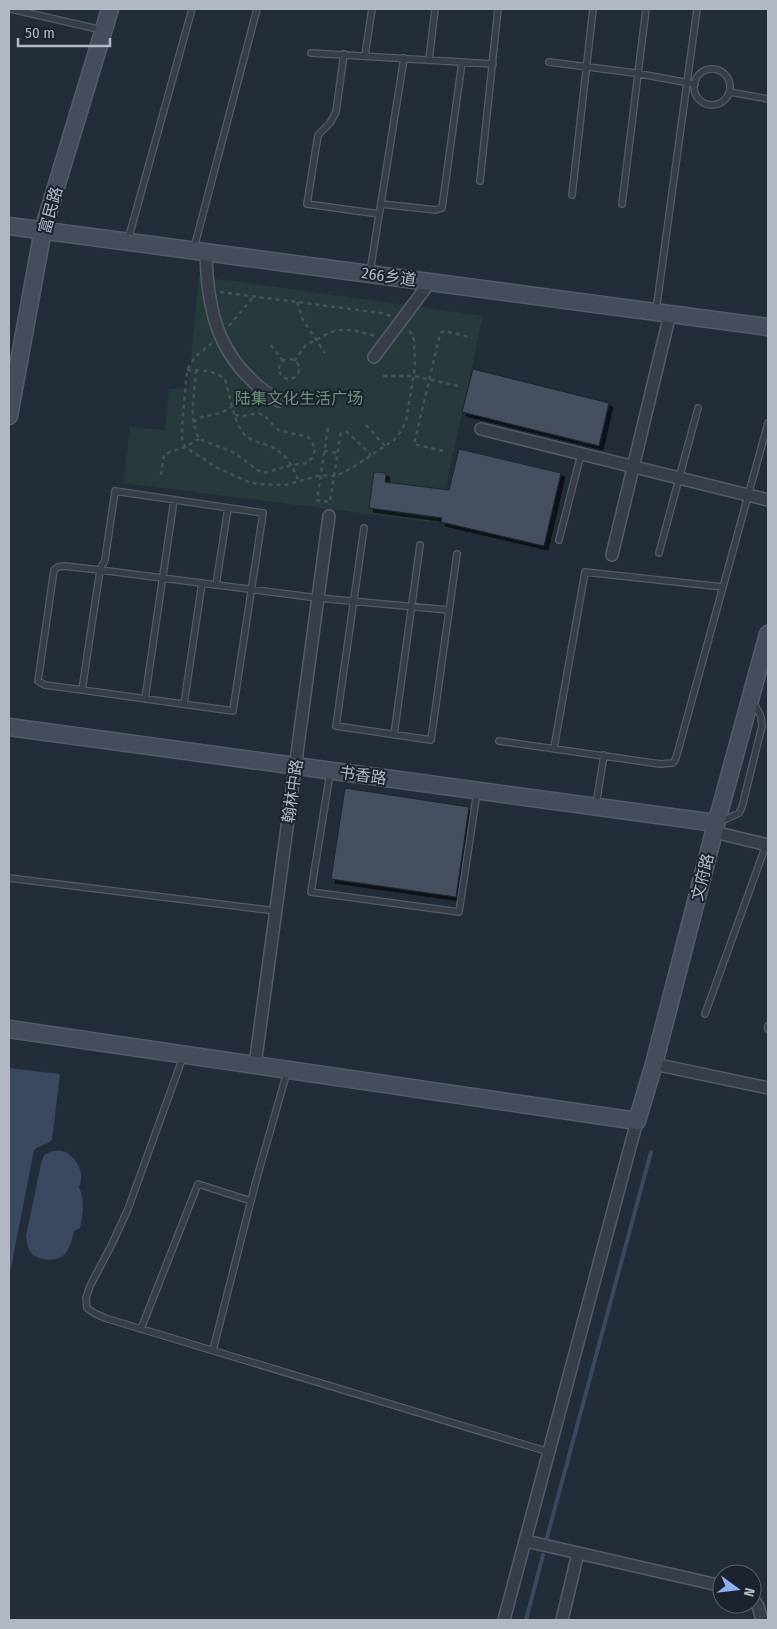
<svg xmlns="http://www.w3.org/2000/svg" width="777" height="1629" viewBox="0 0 777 1629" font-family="'Fira Sans Condensed','Noto Sans SC',sans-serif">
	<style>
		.green { fill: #26393b }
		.water { fill: #394962 }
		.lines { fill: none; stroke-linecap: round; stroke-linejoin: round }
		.stream { stroke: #394962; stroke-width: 4 }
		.building { fill: #444f5e; stroke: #1e2530; filter: url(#shadow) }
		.lane-casing { stroke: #555c67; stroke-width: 8 }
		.street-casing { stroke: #555c67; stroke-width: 14 }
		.secondary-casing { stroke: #555c67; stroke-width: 19 }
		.path { stroke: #435457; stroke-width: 2.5; stroke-dasharray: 4 4; stroke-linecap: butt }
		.lane { stroke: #373e4a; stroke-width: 5.5 }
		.street { stroke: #373e4a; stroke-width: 11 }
		.secondary { stroke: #454d5c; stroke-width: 16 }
		.labels { text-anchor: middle; stroke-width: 4; stroke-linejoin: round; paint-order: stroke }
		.street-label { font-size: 16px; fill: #b2b9c5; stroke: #1c232e }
		.park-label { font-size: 16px; fill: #6a9575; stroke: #1c232e }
	</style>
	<defs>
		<filter id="shadow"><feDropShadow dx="4" dy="4" stdDeviation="0" flood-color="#0009"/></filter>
	</defs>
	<rect width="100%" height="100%" fill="#232c39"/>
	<path class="green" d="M199,276L483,316L438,523L123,483L130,427L165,430L169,389L188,388Z"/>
	<path class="water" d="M9,1068L60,1074L52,1140C46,1145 40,1145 34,1150L9,1278Z
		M53,1151C57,1151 62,1150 65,1152C78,1158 85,1175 79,1187C85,1201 83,1214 80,1228L74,1231C72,1239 70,1250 63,1256C56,1261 40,1261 33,1255C28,1250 27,1243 26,1236L41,1164L44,1155Z"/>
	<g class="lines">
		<path class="stream" d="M546,1541L651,1152
			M526,1620L543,1555"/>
	</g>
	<path class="building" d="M473,369L609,403L599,446L462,412Z
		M459,449L561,473L544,546L441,522L442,518L369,508L374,472L386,473L385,482L449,490Z
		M345,788L469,807L456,897L331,879Z"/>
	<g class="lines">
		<g class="lane-casing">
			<path id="lane" d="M11,9L102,30
				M311,53L493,64
				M344,54L336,112L330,123L318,135L307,204L379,214
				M365,55L372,9
				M429,60L435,9
				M549,62L635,73L695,84
				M694 87a18 18 0 1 1 36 0a18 18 0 1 1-36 0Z
				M730,92L768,99
				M480,181L498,9
				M572,195L593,9
				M381,204L436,210L442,208L462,62
				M622,204L646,9
				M128,240L192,9
				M194,248L257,9
				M370,272L404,58
				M656,311L697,9
				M115,491L263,513L233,711L82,690L100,570L105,560Z
				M364,528L336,726L431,740L457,554
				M559,540L581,454
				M659,553L698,408
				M216,585L228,508
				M82,690L45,685L38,681L54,570L58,567L64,566L100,570L318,598L449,610
				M145,699L174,500
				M184,704L202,583
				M394,735L420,545
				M499,741L660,764L673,763L676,758L723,587
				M554,748L585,572L723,587L768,423
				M330,773L311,892L459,912L477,792
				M596,805L604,755
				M720,822L739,813L742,807L762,726L761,717L753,701
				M9,878L276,911
				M705,1014L766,845
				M768,1029V1026
				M183,1057L128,1209L112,1244L90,1286L86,1298L87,1308L94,1313L105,1318L549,1452
				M141,1329L198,1184L251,1201
				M213,1350L256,1181L287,1072"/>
		</g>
		<g class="street-casing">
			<path id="street" d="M206,252C207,317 221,365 279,401
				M374,357L430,282
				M481,429L768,500
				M612,555L670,314
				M714,832L768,845
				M654,1064L768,1088
				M255,1065L329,516
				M526,1541L722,1586
				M752,1598L758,1606L762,1620
				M504,1620L637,1121
				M562,1620L578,1553"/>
		</g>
		<g class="secondary-casing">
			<path id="secondary" d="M9,226L768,327
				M9,416L43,230L110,9
				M9,727L716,823
				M9,1029L637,1121L654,1064L714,832L768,634"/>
		</g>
		<path class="path" d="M220,292L381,313L391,316
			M297,302L303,320L325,353
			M229,326L254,296
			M212,343L195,357L187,370L182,427V438L185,447L216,467L246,481L257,484L286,485L321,475L334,476L340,474L352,468L394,440L402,430L406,421L415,367L414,340L409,329
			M271,345L283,361
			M279 369a10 10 0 1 1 20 0a10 10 0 1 1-20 0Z
			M294,361L306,345L331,332L341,330H353L376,336
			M187,370C201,371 215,369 225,380C230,395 234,423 244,434C249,440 257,442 265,444C286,452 291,463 299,482
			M196,370C195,394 188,417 199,439L233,452L259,471L264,473L292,465L307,463L312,458L315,450L312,442L308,437L278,430L265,416L258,413L243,416L235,415
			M383,376H414L458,386
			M193,422L201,417L221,413L233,406
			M366,425L385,446
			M328,428L317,500L330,502L341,431
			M346,431L371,455
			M324,451L338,453
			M443,451L414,444L440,334L442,332L445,331L472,338
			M161,475L164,454L185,447L199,439"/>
		<use href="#lane" class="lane"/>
		<use href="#street" class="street"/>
		<use href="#secondary" class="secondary"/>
	</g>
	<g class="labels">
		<g class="street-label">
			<text transform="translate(50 210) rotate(-74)" y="6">富民路</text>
			<text transform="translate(389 276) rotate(8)" y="6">266乡道</text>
			<text transform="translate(363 775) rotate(8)" y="6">书香路</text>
			<text transform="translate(292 791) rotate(-82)" y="6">翰林中路</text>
			<text transform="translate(702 877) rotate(-76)" y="6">文府路</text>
		</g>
		<g class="park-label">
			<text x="299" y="404">陆集文化生活广场</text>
		</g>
	</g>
	<rect width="777" height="1629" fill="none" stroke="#b2b9c5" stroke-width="20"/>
	<g transform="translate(737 1589) rotate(105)"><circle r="24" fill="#1c232e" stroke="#585f6a"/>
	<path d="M0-4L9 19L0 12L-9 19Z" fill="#8baff1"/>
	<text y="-8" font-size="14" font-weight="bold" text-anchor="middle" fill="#b2b9c5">N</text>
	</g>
	<path d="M18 38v8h92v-8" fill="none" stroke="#b2b9c5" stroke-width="2.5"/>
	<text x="25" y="38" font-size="15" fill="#b2b9c5" stroke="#1c232e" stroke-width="4" paint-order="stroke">50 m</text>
</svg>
